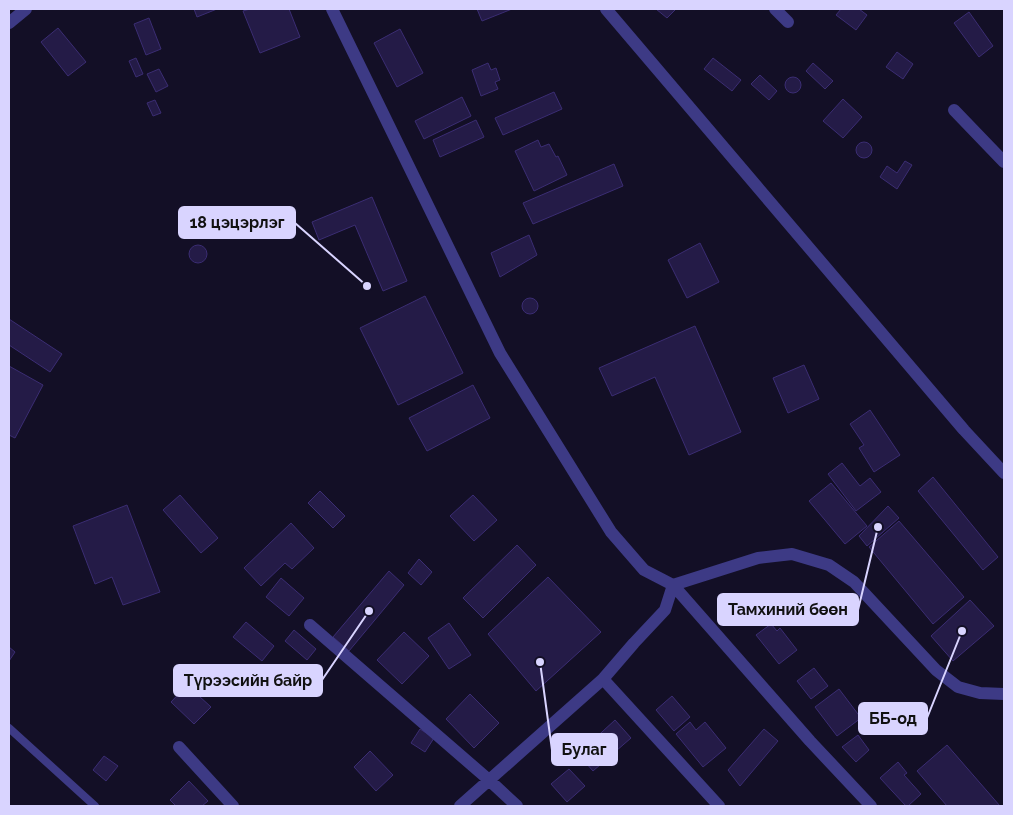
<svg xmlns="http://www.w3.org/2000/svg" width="1013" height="815" viewBox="0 0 1013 815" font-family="Raleway,sans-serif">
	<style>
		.building { fill: #241b47; stroke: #3b2d73 }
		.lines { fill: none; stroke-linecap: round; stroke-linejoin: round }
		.lane { stroke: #3d3a85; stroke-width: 8 }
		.street { stroke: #3d3a85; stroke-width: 12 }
		.leader { fill: none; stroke: #d9d4ff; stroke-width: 2 }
		.callout-dot { fill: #d9d4ff; stroke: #130f26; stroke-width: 2 }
		.callout { fill: #d9d4ff; stroke: #d9d4ff; stroke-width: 2 }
		.callout-label { font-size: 16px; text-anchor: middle; font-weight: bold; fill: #111 }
	</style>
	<rect width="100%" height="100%" fill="#130f26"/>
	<path class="building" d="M194,9H217L197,17Z
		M250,9H289L300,37L260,53L243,11Z
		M477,9H512L482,21Z
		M656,9H676L667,18Z
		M841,9H859L867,15L856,30L836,15Z
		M969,12L993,46L979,57L954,23Z
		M149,18L161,49L146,55L134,24Z
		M58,28L86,62L68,76L41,42Z
		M400,29L423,73L397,87L374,43Z
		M897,52L913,64L903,79L886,67Z
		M136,58L143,74L136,77L129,61Z
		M713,58L741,80L732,91L704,69Z
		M488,63L491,70L496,68L500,80L495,82L498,89L481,96L472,70Z
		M813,63L833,81L825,89L806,71Z
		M159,69L168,86L156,92L147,74Z
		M760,75L777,91L769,100L751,84Z
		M785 85a8 8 0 1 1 16 0a8 8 0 1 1-16 0Z
		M554,92L562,109L503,135L495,118Z
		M462,97L471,116L424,139L415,121Z
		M843,99L862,117L843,138L823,121Z
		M155,100L161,113L153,116L147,103Z
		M476,120L484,137L440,157L433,140Z
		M538,140L541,147L549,144L556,157L558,156L567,175L534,191L515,151Z
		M856 150a8 8 0 1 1 16 0a8 8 0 1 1-16 0Z
		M905,161L912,165L897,189L880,177L887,166L897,173Z
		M614,164L623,186L533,224L523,203Z
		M372,197L407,281L383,291L355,225L319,240L312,222Z
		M529,235L537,255L500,277L491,253Z
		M700,243L719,282L687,298L668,260Z
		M189 254a9 9 0 1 1 18 0a9 9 0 1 1-18 0Z
		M425,296L463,373L398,405L360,328Z
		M522 306a8 8 0 1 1 16 0a8 8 0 1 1-16 0Z
		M9,319L62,354L50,372L9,345Z
		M695,326L741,432L689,455L655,377L612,396L599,368Z
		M804,365L819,399L788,413L773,378Z
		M9,366L43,385L15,438L9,435Z
		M473,385L490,418L427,451L409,418Z
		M870,410L900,455L874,472L859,448L864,445L850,424Z
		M842,463L860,486L870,478L881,492L856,511L828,474Z
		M933,477L998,557L983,570L918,491Z
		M831,483L867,526L845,544L809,501Z
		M320,491L345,516L333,528L308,503Z
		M180,495L218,538L201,553L163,510Z
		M473,495L497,520L474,541L450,516Z
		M127,505L160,592L123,605L112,577L95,584L73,526Z
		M888,506L899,518L867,546L859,536Z
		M899,521L964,597L933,624L869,547Z
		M291,523L314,548L292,569L285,563L261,586L244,568Z
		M517,545L536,565L483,618L463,598Z
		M419,559L432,572L421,585L408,573Z
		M389,571L404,585L349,651L333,637Z
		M548,577L601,632L536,691L488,634Z
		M281,578L304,598L289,616L266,597Z
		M970,600L994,626L953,661L931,636Z
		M246,622L274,646L262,661L233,637Z
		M449,623L471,655L449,669L428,638Z
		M771,624L777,631L780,628L797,650L779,664L756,635Z
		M294,630L316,649L307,660L285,641Z
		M404,632L429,656L402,684L377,660Z
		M9,647L15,652L9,661Z
		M814,668L828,686L811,699L797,681Z
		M187,685L211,707L194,724L171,702Z
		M839,689L861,718L837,736L815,707Z
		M470,694L499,723L474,748L446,719Z
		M672,696L690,717L674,731L656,710Z
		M615,720L631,738L593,771L578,754Z
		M690,722L696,730L705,722L726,748L703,767L676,734Z
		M420,729L434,738L425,752L411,743Z
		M764,729L778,741L740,786L728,770Z
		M858,735L869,750L856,762L842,747Z
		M947,745L1000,806H947L917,771Z
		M370,751L393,775L376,791L354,767Z
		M104,756L118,766L106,781L93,770Z
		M898,762L907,773L904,775L921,794L908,806H906L880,778Z
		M569,769L585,786L567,802L551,784Z
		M189,781L208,801L202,806H176L170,800Z"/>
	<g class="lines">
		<path class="lane" d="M9,728L95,806"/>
		<path class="street" d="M332,9L500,353L611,532L644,570L673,585L758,558L792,554L829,565L854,582L936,670L958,687L980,693L1004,694
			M606,9L964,430L1004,473
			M775,9L788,22
			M9,23L26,9
			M954,110L1004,162
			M673,585L810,741L871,806
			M310,625L489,780L517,806
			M603,679L719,806
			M179,747L233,806
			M460,806L603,679L634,643L665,610L673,585"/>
	</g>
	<path class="leader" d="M367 286L295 223M878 527L858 610M369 611L322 680M962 631L927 718M540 662L552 750"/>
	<g class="callout-dot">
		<circle cx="367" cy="286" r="5"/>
		<circle cx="878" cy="527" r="5"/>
		<circle cx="369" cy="611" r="5"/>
		<circle cx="962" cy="631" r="5"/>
		<circle cx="540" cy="662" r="5"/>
	</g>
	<g class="callout">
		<rect x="179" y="207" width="116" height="31" rx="5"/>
		<rect x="718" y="594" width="140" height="31" rx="5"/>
		<rect x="174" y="665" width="148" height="31" rx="5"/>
		<rect x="859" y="703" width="68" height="31" rx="5"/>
		<rect x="552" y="734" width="65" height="31" rx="5"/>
	</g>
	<g class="callout-label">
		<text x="237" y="228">18 цэцэрлэг</text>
		<text x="788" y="615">Тамхиний бөөн</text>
		<text x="248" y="686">Түрээсийн байр</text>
		<text x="893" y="724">ББ-од</text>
		<text x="584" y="755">Булаг</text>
	</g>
	<rect width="1013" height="815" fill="none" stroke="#d9d4ff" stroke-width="20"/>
</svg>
